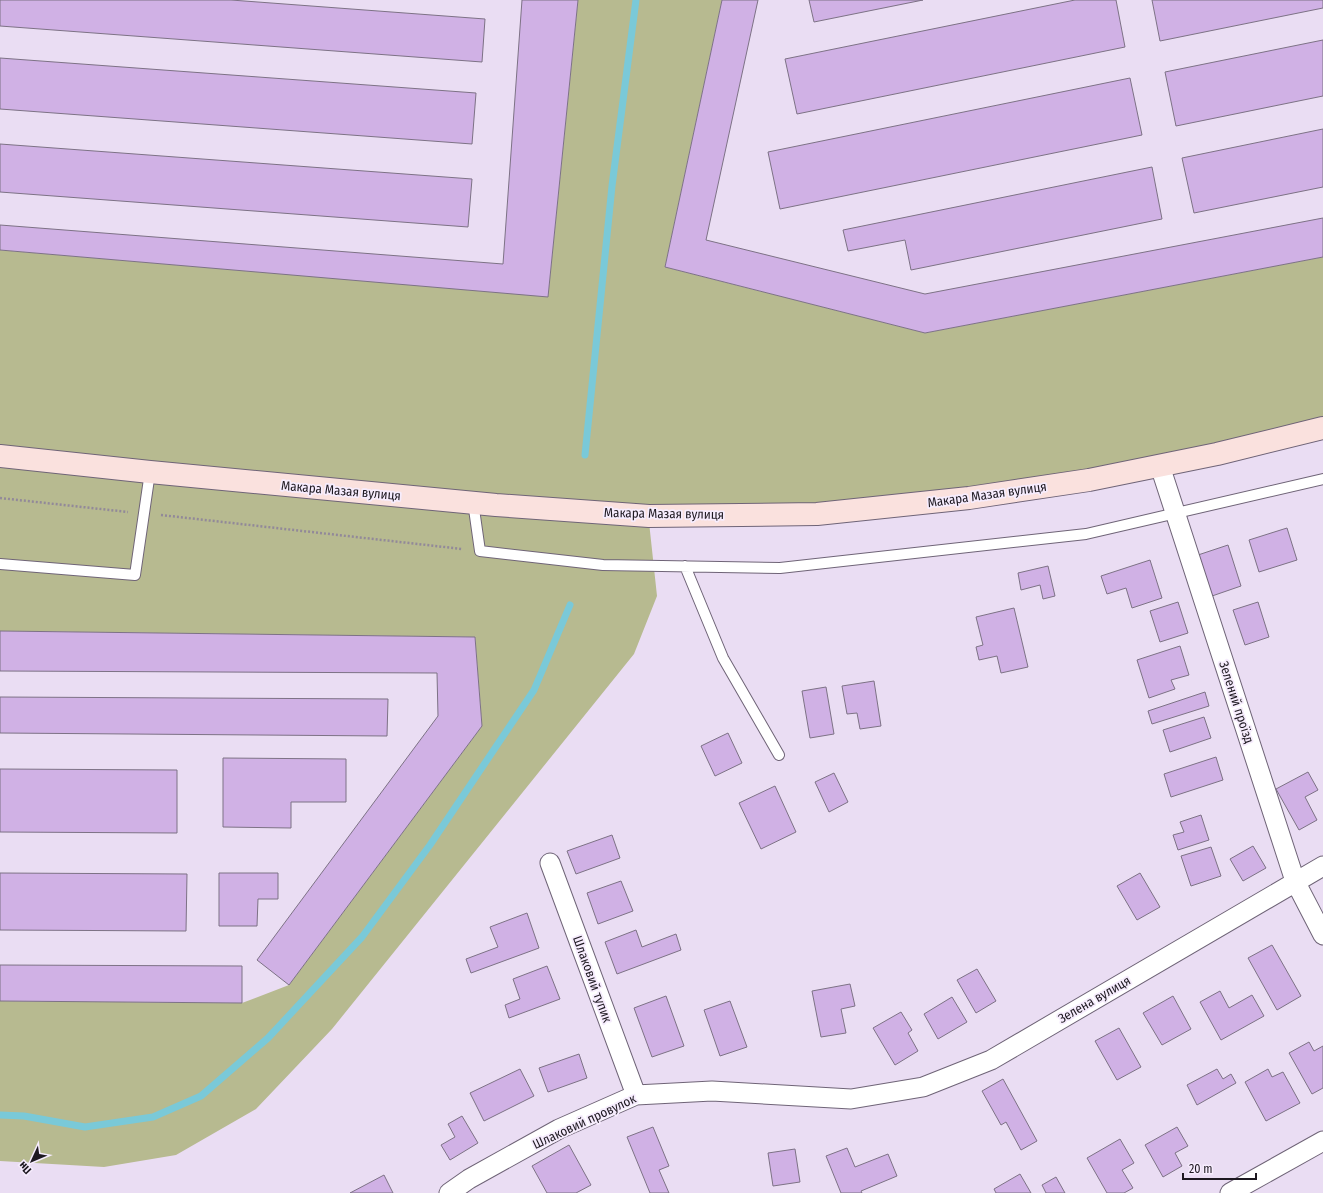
<svg xmlns="http://www.w3.org/2000/svg" width="1323" height="1193" viewBox="0 0 1323 1193" font-family="'Fira Sans Condensed',sans-serif">
	<style>
		.green { fill: #b7ba90 }
		.lines { fill: none; stroke-linecap: round; stroke-linejoin: round }
		.stream { stroke: #7ac9d8; stroke-width: 7 }
		.building { fill: #d0b1e5; stroke: #7d7285 }
		.lane-casing { stroke: #6f6477; stroke-width: 12 }
		.street-casing { stroke: #6f6477; stroke-width: 21 }
		.secondary-casing { stroke: #6f6477; stroke-width: 24 }
		.path { stroke: #928999; stroke-width: 2.5; stroke-dasharray: 2 2; stroke-linecap: butt }
		.lane { stroke: #fff; stroke-width: 10 }
		.street { stroke: #fff; stroke-width: 19 }
		.secondary { stroke: #fae1de; stroke-width: 22 }
		.labels { text-anchor: middle; stroke-width: 3.5; stroke-linejoin: round; paint-order: stroke }
		.street-label { font-size: 13px; fill: #1d1820; stroke: #f6ecfd }
	</style>
	<rect width="100%" height="100%" fill="#eaddf3"/>
	<path class="green" d="M578,0H722L665,267L925,333L1323,257V418L1215,444L1087,471L967,489L817,504L649,506L496,495L133,461L0,446V250L548,296Z
		M0,462L649,522L657,596L634,654L332,1029L256,1109L176,1155L104,1167L0,1161V1001L242,1003L289,985L482,726L475,637L0,631Z"/>
	<g class="lines">
		<path class="stream" d="M585,455L612,186L636,0
			M0,1115L24,1116L85,1127L153,1117L201,1096L268,1038L362,937L430,845L534,690L570,605"/>
	</g>
	<path class="building" d="M0,0H231L485,19L482,62L0,26Z
		M522,0H578L548,297L0,250V225L503,264Z
		M722,0H758L706,240L925,294L1323,218V257L925,333L665,267Z
		M809,0H923L814,22Z
		M1075,0H1116L1125,47L797,114L785,59Z
		M1152,0H1323V8L1160,41Z
		M1323,40V96L1176,126L1165,72Z
		M0,58L476,93L472,144L0,109Z
		M1130,78L1142,135L780,209L768,152Z
		M1323,129V187L1194,213L1182,158Z
		M0,144L472,179L468,227L0,192Z
		M1152,167L1162,219L911,270L905,240L848,251L843,230Z
		M1287,528L1297,560L1259,572L1249,540Z
		M1228,545L1241,586L1212,596L1198,555Z
		M1150,560L1162,598L1132,608L1126,588L1107,594L1101,576Z
		M1048,566L1055,596L1043,599L1040,585L1021,590L1018,573Z
		M1178,602L1188,633L1160,642L1150,611Z
		M1258,602L1269,637L1245,645L1233,610Z
		M1014,608L1028,667L1001,673L997,656L979,660L976,647L983,645L976,617Z
		M0,631L475,637L482,726L289,985L257,960L438,716L437,673L0,671Z
		M1180,646L1189,675L1171,680L1175,689L1149,698L1137,660Z
		M874,681L881,726L860,729L857,713L847,714L842,686Z
		M826,687L834,734L810,738L802,691Z
		M1205,692L1209,706L1152,724L1148,711Z
		M0,697L388,699L387,736L0,733Z
		M1204,717L1211,738L1170,752L1163,730Z
		M728,733L742,763L715,776L701,746Z
		M1216,757L1223,780L1171,797L1164,774Z
		M223,758L346,759V802H291V828L223,827Z
		M0,769L177,770V833L0,832Z
		M1308,772L1318,790L1305,797L1317,820L1299,830L1276,789Z
		M834,773L848,802L829,812L815,782Z
		M775,786L796,832L761,849L739,803Z
		M1201,815L1209,840L1178,850L1173,835L1184,832L1180,822Z
		M612,835L620,858L576,874L567,851Z
		M1253,846L1266,868L1243,881L1230,859Z
		M1211,847L1221,876L1191,886L1181,856Z
		M0,873L187,874L186,931L0,930Z
		M219,873H278V899H258L257,926H219Z
		M1140,873L1160,907L1137,920L1117,886Z
		M621,881L633,911L598,924L587,893Z
		M527,913L539,948L471,973L466,959L498,947L490,927Z
		M636,930L642,947L676,934L681,950L617,974L605,942Z
		M1272,945L1301,996L1277,1010L1248,958Z
		M0,965L242,966V1003L0,1001Z
		M547,966L560,999L509,1018L505,1005L520,999L513,979Z
		M977,969L996,1001L976,1013L957,980Z
		M850,984L855,1006L841,1009L846,1033L821,1037L812,991Z
		M1220,991L1229,1008L1252,995L1264,1016L1221,1040L1200,1002Z
		M666,996L684,1046L652,1057L634,1008Z
		M1173,996L1191,1029L1162,1045L1143,1013Z
		M952,997L967,1022L938,1039L924,1014Z
		M730,1001L747,1047L720,1056L704,1010Z
		M901,1012L912,1030L908,1033L918,1051L895,1065L873,1028Z
		M1119,1028L1141,1067L1117,1080L1095,1041Z
		M1309,1042L1314,1051L1323,1046V1088L1312,1094L1289,1053Z
		M579,1054L587,1078L548,1092L539,1068Z
		M520,1069L534,1096L484,1121L470,1093Z
		M1217,1069L1223,1079L1231,1074L1236,1083L1197,1105L1187,1085Z
		M1268,1069L1272,1077L1283,1072L1300,1103L1266,1121L1245,1082Z
		M1003,1079L1037,1141L1021,1150L1006,1122L1001,1125L982,1091Z
		M462,1116L478,1143L450,1160L441,1145L455,1137L448,1124Z
		M653,1127L669,1166L659,1170L669,1193H650L627,1137Z
		M1177,1127L1188,1146L1175,1153L1182,1166L1163,1177L1145,1145Z
		M1120,1139L1134,1163L1122,1170L1133,1188L1124,1193H1107L1087,1158Z
		M569,1145L591,1185L576,1193H547L532,1166Z
		M847,1148L855,1167L888,1154L897,1176L861,1191L862,1193H841L826,1156Z
		M795,1149L800,1182L773,1186L768,1153Z
		M1020,1174L1031,1193H996L994,1189Z
		M384,1175L393,1193H350Z
		M1056,1177L1065,1193H1046L1042,1185Z"/>
	<g class="lines">
		<g class="lane-casing">
			<path id="lane" d="M473,502L480,551L603,565L780,568L1086,534L1323,479
				M0,564L135,575L150,472
				M685,566L723,658L779,755"/>
		</g>
		<g class="street-casing">
			<path id="street" d="M1160,466L1295,881L1323,935
				M550,863L636,1095
				M449,1193L469,1179L559,1129L636,1095L712,1091L851,1099L923,1087L991,1060L1323,866
				M1230,1193L1323,1141"/>
		</g>
		<g class="secondary-casing">
			<path id="secondary" d="M0,456L150,472L496,505L649,516L817,514L969,498L1089,480L1217,454L1323,428"/>
		</g>
		<path class="path" d="M0,498L128,512
			M161,515L462,549"/>
		<use href="#lane" class="lane"/>
		<use href="#street" class="street"/>
		<use href="#secondary" class="secondary"/>
	</g>
	<g class="labels">
		<g class="street-label">
			<text transform="translate(341 490) rotate(5)" y="5">Макара Мазая вулиця</text>
			<text transform="translate(987 494) rotate(-8)" y="5">Макара Мазая вулиця</text>
			<text transform="translate(664 513) rotate(1)" y="5">Макара Мазая вулиця</text>
			<text transform="translate(1237 702) rotate(72)" y="5">Зелений проїзд</text>
			<text transform="translate(593 979) rotate(70)" y="5">Шлаковий тупик</text>
			<text transform="translate(1094 999) rotate(-30)" y="5">Зелена вулиця</text>
			<text transform="translate(584 1121) rotate(-25)" y="5">Шлаковий провулок</text>
		</g>
	</g>
	<g transform="translate(32 1161) rotate(226)" stroke="#f6ecfd" stroke-width="3" paint-order="stroke">
	<path d="M0-3L7 15L0 10L-7 15Z" fill="#1d1820"/>
	<text y="-6" font-size="11" font-weight="bold" text-anchor="middle" fill="#1d1820">Пн</text>
	</g>
	<path d="M1183 1173v6h73v-6" fill="none" stroke="#1d1820" stroke-width="2"/>
	<text x="1189" y="1173" font-size="12" fill="#1d1820" stroke="#f6ecfd" stroke-width="3" paint-order="stroke">20 m</text>
</svg>
